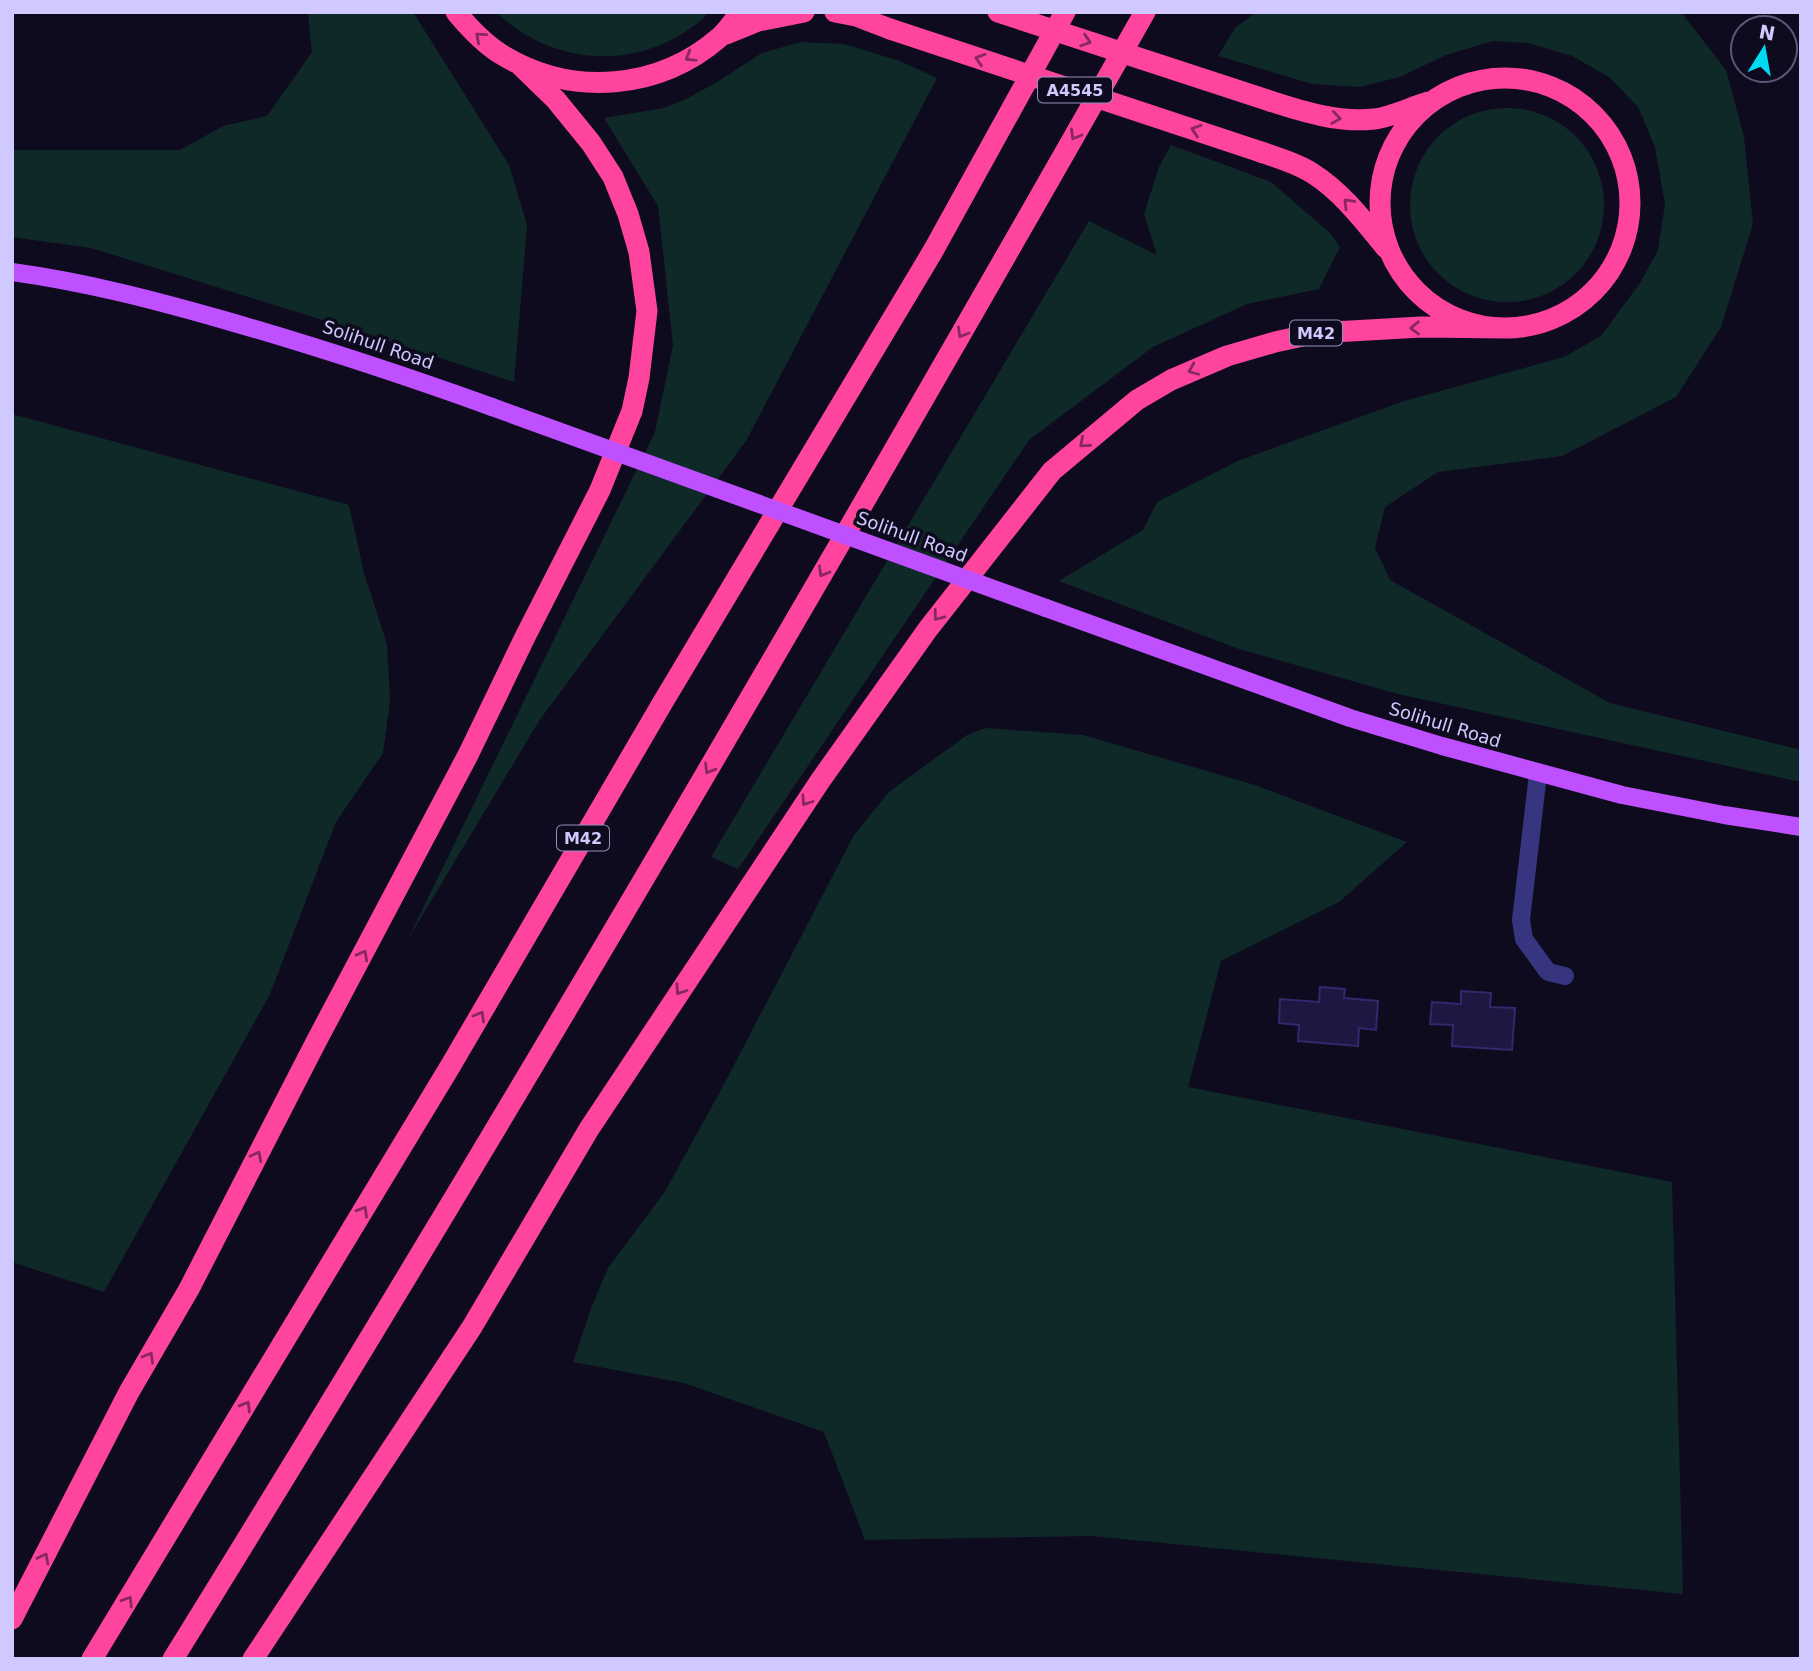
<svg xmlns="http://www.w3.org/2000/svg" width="1813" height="1671" viewBox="0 0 1813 1671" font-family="'DejaVu Sans',sans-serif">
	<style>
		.green { fill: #0e2928 }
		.building { fill: #1f1641; stroke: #35276e; stroke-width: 2 }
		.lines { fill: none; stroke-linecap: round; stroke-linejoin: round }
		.minor { stroke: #373480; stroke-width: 18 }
		.major { stroke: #be50ff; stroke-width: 18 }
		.highway { stroke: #ff449d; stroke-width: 21 }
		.major-bridge { stroke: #be50ff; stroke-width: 18 }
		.highway-bridge { stroke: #ff449d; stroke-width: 21 }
		.oneway { stroke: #87285e }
		.labels { text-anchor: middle; stroke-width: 7; stroke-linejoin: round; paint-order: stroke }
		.shield { fill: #0f0b1f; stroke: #9590bc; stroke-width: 2 }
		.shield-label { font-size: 16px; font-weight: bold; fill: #cfc9ff }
		.street-label { font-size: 18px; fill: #cfc9ff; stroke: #0f0b1f }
	</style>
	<rect width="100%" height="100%" fill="#0f0b1f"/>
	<path class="green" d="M308,12H413L509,165L527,225L514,382L342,326L91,248L12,237V150H180L223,126L267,116L312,52Z
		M496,12H709C697,26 681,35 665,43C607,69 541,56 496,12Z
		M1256,12H1681L1726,70L1744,137L1753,224L1721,327L1676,397L1562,456L1438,472L1385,507L1375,548L1390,580L1610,703L1801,750V782L1398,694L1239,649L1059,581L1143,530L1157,502L1240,460L1404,401L1564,357L1601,336L1640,283L1658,250L1665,204L1655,147L1638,107L1609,77L1572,56L1528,43L1493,41L1446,55L1400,77L1359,87L1312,84L1218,56L1235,28Z
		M801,42L844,44L900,61L937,78L746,441L539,721L407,941L655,432L673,345L658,206L604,118L664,108L688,98L717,82L762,53Z
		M1410 205a97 97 0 1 1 194 0a97 97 0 1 1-194 0Z
		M1171,145L1271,182L1329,232L1340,247L1319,289L1247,304L1153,347L1029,440L738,869L711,857L1089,221L1157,255L1144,214L1159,167Z
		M12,414L349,505L364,573L387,644L390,701L383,753L336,822L270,994L104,1292L12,1262Z
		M985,728L1083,735L1255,785L1407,842L1339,902L1221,961L1188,1087L1672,1182L1683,1594L1092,1536L865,1540L824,1432L684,1383L573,1362L592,1306L608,1268L664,1193L721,1090L854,835L889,792L967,735Z"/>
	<path class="building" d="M1320,987L1345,989L1344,998L1378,1001L1376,1030L1359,1028L1358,1046L1298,1041L1299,1025L1279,1023L1280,999L1319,1002Z
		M1461,991L1491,993L1490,1007L1515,1008L1512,1050L1452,1046L1453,1025L1430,1024L1432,1002L1461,1004Z"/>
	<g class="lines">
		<path class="minor" d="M1538,774L1521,920L1524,939L1548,972L1565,976"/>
		<path class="major" d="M12,272C85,282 154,300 224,320C315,346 403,375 492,407
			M1046,608L1350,718L1442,746L1622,795L1724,815L1801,827"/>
		<path class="highway" d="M456,12C470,29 485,45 504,56C573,97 659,90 720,37C728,30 734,20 741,12
			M835,12L856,16L890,29
			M726,34L758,21L804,12
			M1380 203a125 125 0 1 1 250 0a125 125 0 1 1-250 0Z
			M1270,101C1304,112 1339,123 1374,119C1392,117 1411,107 1428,102
			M1261,152C1278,158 1297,163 1312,173C1342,192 1363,220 1386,248
			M12,1619L129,1392L189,1289L317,1040L468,755L525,637L600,490L632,411L639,378L647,311L639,252L628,214L613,177L591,143L556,100L520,65
			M92,1659L451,1065L663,702L933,251L1065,12
			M173,1659C509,1117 830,566 1145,12
			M253,1659L472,1327L589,1129L820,781L928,629L1052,471L1137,400L1171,380L1227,356L1275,342L1316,333L1421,327L1507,328"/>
		<path class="major-bridge" d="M492,407L1046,608"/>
		<path class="highway-bridge" d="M998,12L1270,101
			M890,29L1261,152"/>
	</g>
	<defs><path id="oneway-chevron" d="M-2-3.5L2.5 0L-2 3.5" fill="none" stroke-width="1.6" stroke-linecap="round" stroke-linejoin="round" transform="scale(1.75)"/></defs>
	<g class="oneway">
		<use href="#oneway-chevron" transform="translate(480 37) rotate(-139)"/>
		<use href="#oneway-chevron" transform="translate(1086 41) rotate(18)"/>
		<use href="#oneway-chevron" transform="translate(690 57) rotate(149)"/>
		<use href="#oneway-chevron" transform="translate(980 59) rotate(-162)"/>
		<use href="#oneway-chevron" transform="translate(1336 118) rotate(8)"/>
		<use href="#oneway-chevron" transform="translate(1196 130) rotate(-162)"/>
		<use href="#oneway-chevron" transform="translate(1075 135) rotate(120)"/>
		<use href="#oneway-chevron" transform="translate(1348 203) rotate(-134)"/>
		<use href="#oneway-chevron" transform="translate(1415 328) rotate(179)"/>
		<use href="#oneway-chevron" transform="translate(962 333) rotate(120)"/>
		<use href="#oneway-chevron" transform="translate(1193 370) rotate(157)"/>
		<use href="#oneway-chevron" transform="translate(1084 443) rotate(139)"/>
		<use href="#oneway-chevron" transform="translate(823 572) rotate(120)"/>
		<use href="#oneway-chevron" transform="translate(938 616) rotate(127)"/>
		<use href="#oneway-chevron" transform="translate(709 769) rotate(121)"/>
		<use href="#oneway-chevron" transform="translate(806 801) rotate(124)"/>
		<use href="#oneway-chevron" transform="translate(363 955) rotate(-61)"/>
		<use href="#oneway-chevron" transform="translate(680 990) rotate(124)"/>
		<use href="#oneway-chevron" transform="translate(480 1016) rotate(-60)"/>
		<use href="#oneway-chevron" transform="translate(257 1156) rotate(-63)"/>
		<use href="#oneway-chevron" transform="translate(363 1211) rotate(-59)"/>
		<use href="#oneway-chevron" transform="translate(149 1357) rotate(-60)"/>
		<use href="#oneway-chevron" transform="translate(246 1406) rotate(-59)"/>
		<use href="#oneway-chevron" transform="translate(44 1558) rotate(-63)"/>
		<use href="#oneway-chevron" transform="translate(128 1601) rotate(-58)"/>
	</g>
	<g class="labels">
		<g class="shield">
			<rect x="1038" y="77.5" width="74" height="25" rx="5"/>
			<rect x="1290" y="320.5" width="52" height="25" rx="5"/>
			<rect x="557" y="825.5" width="52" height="25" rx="5"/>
		</g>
		<g class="shield-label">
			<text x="1075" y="96">A4545</text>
			<text x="1316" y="339">M42</text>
			<text x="583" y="844">M42</text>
		</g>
		<g class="street-label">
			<text transform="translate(378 345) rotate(19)" y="6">Solihull Road</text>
			<text transform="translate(912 537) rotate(20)" y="6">Solihull Road</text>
			<text transform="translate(1445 725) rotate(17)" y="6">Solihull Road</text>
		</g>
	</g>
	<rect width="1813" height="1671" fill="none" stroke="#cfc9ff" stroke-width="28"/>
	<g transform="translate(1764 49) rotate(11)"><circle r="33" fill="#0f0b1f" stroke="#5c5779" stroke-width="2"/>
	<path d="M0-5L12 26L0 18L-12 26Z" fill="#00dbf4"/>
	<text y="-10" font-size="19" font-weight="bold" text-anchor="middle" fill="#cfc9ff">N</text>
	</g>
</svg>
